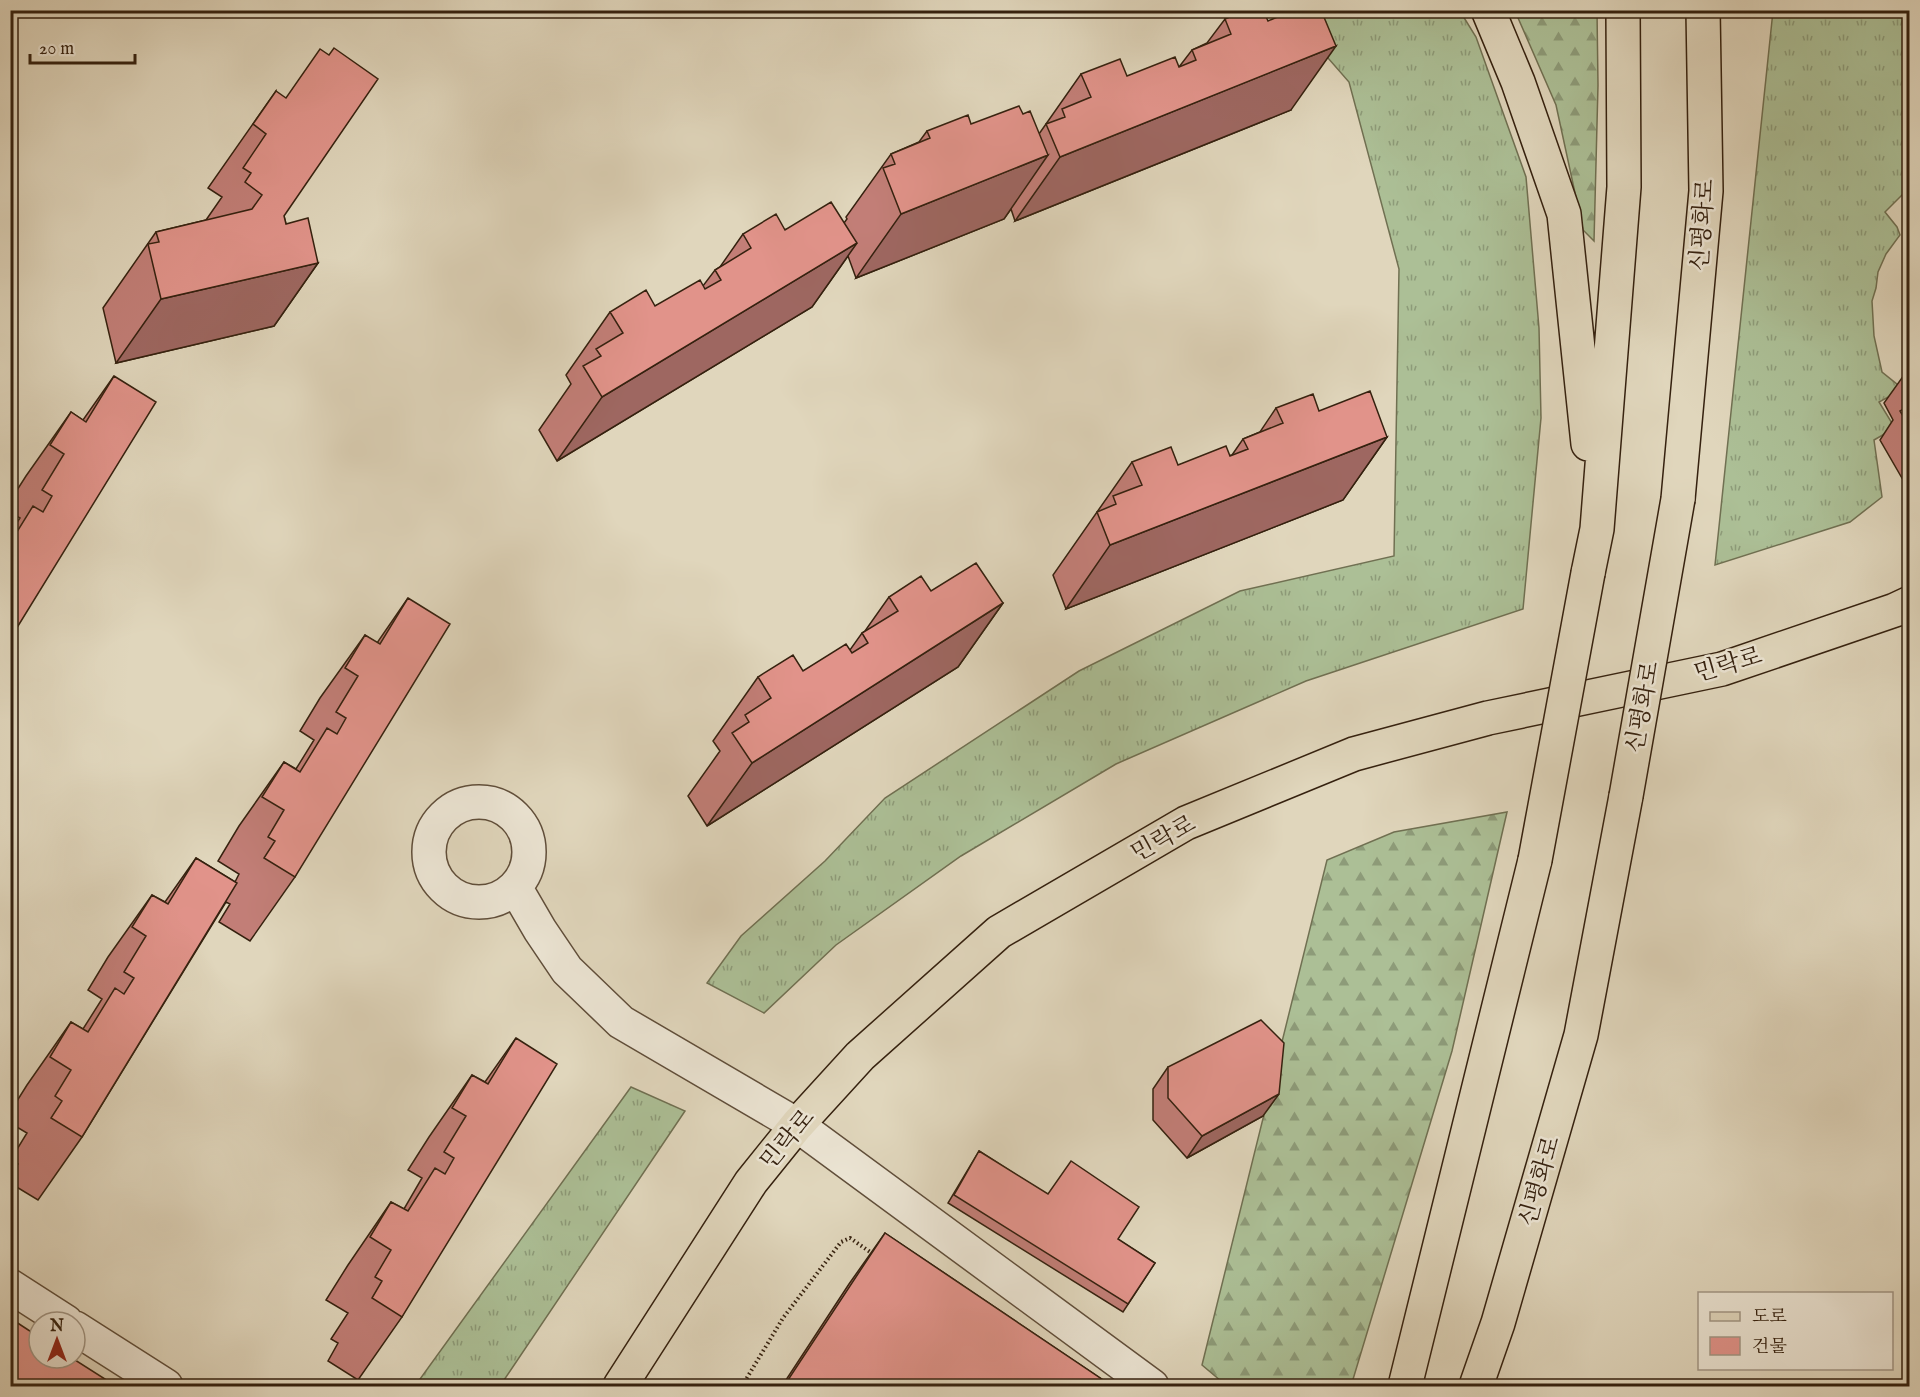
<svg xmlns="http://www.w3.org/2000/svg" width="1920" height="1397" viewBox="0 0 1920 1397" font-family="'IM FELL English','Noto Serif KR',serif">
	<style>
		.grass { fill: url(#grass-tufts); stroke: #707052; stroke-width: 1.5 }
		.forest { fill: url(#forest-firs); stroke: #707052; stroke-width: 1.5 }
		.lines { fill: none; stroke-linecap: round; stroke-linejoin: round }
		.minor-casing { stroke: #604e3a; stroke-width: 36 }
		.major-casing { stroke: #35210f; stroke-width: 36 }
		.highway-casing { stroke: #35210f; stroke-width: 36 }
		.path { stroke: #35210f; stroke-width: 4; stroke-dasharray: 1.5 3; stroke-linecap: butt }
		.minor { stroke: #ebe4d3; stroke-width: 33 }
		.major { stroke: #e0d6bc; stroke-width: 33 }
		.highway { stroke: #e0d6bc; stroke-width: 33 }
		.highway-bridge-casing { stroke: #35210f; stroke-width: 36; stroke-linecap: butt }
		.highway-bridge { stroke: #e0d6bc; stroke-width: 33 }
		.wall { fill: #c27e77; stroke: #35210f; stroke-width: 1.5 }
		.shaded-wall { fill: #9e6761; stroke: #35210f; stroke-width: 1.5 }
		.building { fill: #e1938a; stroke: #35210f; stroke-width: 1.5 }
		.labels { text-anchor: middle; stroke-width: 5; stroke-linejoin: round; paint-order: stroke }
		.street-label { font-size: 24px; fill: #35210f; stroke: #ebe4d3 }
	</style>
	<defs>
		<pattern id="grass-tufts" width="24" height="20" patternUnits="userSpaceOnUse" patternTransform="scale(1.5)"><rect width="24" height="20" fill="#acbf96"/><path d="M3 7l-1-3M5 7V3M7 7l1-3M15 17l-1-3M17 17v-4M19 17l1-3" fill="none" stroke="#8d9b79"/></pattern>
		<pattern id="forest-firs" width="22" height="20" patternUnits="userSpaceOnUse" patternTransform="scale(1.5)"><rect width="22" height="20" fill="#acbf96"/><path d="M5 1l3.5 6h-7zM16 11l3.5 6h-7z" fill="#8d9b79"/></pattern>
	</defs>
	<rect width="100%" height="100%" fill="#e0d6bc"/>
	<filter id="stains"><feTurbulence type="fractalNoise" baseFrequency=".00333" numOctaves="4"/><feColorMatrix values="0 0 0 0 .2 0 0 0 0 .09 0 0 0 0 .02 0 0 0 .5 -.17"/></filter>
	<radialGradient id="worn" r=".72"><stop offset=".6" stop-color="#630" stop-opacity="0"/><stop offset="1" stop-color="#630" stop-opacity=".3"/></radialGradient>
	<path class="grass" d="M1287,11H1460L1476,37L1526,177L1539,328L1541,418L1523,609L1306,681L1116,764L961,856L836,945L764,1013L707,983L741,936L825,861L885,798L1079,671L1240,591L1394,556L1399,269L1349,82Z
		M1773,11H1905L1903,44L1910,109L1909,188L1885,212L1897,227L1900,235L1886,254L1878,272L1876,288L1872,301L1874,336L1882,372L1903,389L1879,402L1895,428L1874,440L1882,497L1850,522L1715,565Z
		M631,1087L685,1111L500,1386H415Z"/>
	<path class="forest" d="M1515,11H1597L1598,85L1594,241L1583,230L1556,105Z
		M1507,812L1452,1051L1351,1386H1227L1202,1365L1327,860L1394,832Z"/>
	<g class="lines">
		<g class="minor-casing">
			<path id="minor" d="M429 852a50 50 0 1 1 100 0a50 50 0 1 1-100 0Z
				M515,887L540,930L567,970L621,1022L797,1125L1152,1386
				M10,1286L66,1322
				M75,1328L166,1386"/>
		</g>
		<g class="major-casing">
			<path id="major" d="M620,1386L751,1182L797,1125L860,1056L999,932L1186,823L1354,754L1488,718L1722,669L1895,610L1910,603"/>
		</g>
		<g class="highway-casing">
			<path id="highway" d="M1488,10L1518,82L1564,214L1588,444
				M1678,499L1706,191L1703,10
				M1588,573L1597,529L1624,187L1623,10
				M1405,1386L1535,860
				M1476,1386L1498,1323L1581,1035L1626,796"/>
		</g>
		<path class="path" d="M742,1386L783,1318L841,1242L850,1238L873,1254"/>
		<use href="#minor" class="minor"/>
		<use href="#major" class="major"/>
		<use href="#highway" class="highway"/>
		<g class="highway-bridge-casing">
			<path id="highway-bridge" d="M1626,796L1678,499
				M1535,860L1588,573"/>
		</g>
		<use href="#highway-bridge" class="highway-bridge"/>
	</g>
	<path class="wall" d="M1225,19L1291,110L1015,221L1011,209L1004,219L856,278L848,256L812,307L557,461L539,430L571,384L566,375L610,312L655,306L703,286L715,270L720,267L743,234L844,223L847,219L846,217L891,154L919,142L927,131L971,124L1023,114L1039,134L1081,74L1127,76L1179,67L1192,50L1207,43Z
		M276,91L284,216L286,224L318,263L274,326L116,363L103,308L156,232L206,220L222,197L208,188Z
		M1910,372V492L1880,440L1893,420L1884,403L1904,375Z
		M114,376L10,639V533L20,518L10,512V501L26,476L71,412L83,420Z
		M1276,408L1319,411L1387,437L1343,500L1066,609L1053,575L1132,462L1178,465L1232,455L1243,439L1260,432Z
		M931,591L1003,603L958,667L707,826L688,796L720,751L713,741L758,677L803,671L850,650L862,633L865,631L889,597Z
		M408,598L295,877L250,941L219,922L230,904L226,902L82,1137L38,1200L10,1183V1176L18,1164L11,1159L27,1133L10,1123V1112L27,1085L71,1022L83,1029L102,999L88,990L108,957L152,895L165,902L196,858L235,882L239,874L218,861L239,826L284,762L296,769L314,740L300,731L320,698L365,635L377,643Z
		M516,1038L402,1317L358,1380L328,1361L338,1343L331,1339L348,1313L326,1300L348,1265L391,1202L404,1209L422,1178L408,1170L429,1137L472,1075L485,1082Z
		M1168,1067L1263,1116L1187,1158L1153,1120V1089Z
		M979,1151L1155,1263L1123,1312L948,1203Z
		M885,1233L1112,1386H782L849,1284Z"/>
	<path class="shaded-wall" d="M592,10H621L619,14Z
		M1336,46L1291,110L1015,221L1060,157Z
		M1048,155L1004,219L856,278L901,214Z
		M857,243L812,307L557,461L602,397Z
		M318,263L274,326L116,363L161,299Z
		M1387,437L1343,500L1066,609L1110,545Z
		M1003,603L958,667L707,826L752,763Z
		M1279,1094L1263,1116L1187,1158L1202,1136Z"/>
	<path class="building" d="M1246,10H1263L1268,21L1294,10H1321L1336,46L1060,157L1046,124L1065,117L1062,109L1091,97L1081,74L1120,59L1127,76L1175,57L1179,67L1196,60L1192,50L1231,34L1225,19Z
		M334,48L378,79L284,216L286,224L308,218L318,263L161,299L148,244L159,242L156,232L252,209L262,195L245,182L251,173L243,168L266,134L253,124L276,91L286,98L320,49L329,55Z
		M1019,106L1023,114L1030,111L1048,155L901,214L883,168L895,164L891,154L930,138L927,131L968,115L971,124Z
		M831,202L857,243L602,397L583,366L601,356L596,349L623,333L610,312L646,290L655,306L700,280L705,289L721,280L715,270L751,248L743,234L776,214L785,230Z
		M1910,372V385L1904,375Z
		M114,376L156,402L10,639V543L33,506L43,512L52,496L42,490L64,454L50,445L71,412L86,422Z
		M1370,391L1387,437L1110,545L1097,512L1116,504L1113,496L1142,485L1132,462L1171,447L1178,465L1226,446L1230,456L1248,449L1243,439L1283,423L1276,408L1313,394L1319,411Z
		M1910,405V428L1900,411Z
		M976,563L1003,603L752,763L732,733L749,722L745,715L771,698L758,677L793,655L803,671L846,644L852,653L868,643L862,633L898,611L889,597L921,576L931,591Z
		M408,598L450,624L295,877L264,858L275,841L268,837L284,810L262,797L284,762L300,772L327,728L337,734L346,718L336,712L358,676L345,668L365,635L380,644Z
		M196,858L237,883L82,1137L51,1118L62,1101L55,1096L71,1070L50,1057L71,1022L88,1032L115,988L124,994L134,978L124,972L146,936L132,927L152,895L168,904Z
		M1261,1020L1284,1043L1279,1094L1202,1136L1168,1098V1067Z
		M516,1038L557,1064L402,1317L372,1298L382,1281L375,1277L391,1250L370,1237L391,1202L408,1211L435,1168L445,1174L454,1158L444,1152L466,1116L452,1108L472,1075L488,1084Z
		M979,1151L1048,1194L1071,1161L1139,1207L1118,1239L1155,1263L1128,1304L954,1195Z
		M885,1233L1112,1386H784Z
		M10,1318L39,1337V1358H72L116,1386H10Z"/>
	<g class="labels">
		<g class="street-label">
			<text transform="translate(1702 225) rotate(-86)" y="8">신평화로</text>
			<text transform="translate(1728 664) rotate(-16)" y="8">민락로</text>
			<text transform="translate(1642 707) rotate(-80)" y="8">신평화로</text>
			<text transform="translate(1163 838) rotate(-29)" y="8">민락로</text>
			<text transform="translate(787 1139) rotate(-50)" y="8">민락로</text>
			<text transform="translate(1539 1181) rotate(-74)" y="8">신평화로</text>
		</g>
	</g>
	<rect width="1920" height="1397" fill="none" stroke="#e0d6bc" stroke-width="36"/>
	<rect x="12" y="12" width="1896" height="1373" fill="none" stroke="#35210f" stroke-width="3"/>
	<rect x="18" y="18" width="1884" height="1361" fill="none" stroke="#35210f" stroke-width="1.5"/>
	<rect x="1698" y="1292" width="195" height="78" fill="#ebe4d3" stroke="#a29685" stroke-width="1.5"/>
	<rect x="1710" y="1312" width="30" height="9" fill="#e0d6bc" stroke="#a29685" stroke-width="1.5"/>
	<text x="1752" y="1322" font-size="18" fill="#35210f">도로</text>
	<rect x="1710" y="1337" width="30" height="18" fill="#e1938a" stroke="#a29685" stroke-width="1.5"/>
	<text x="1752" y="1352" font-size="18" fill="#35210f">건물</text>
	<g transform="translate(57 1340)"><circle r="28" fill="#ebe4d3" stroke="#a29685" stroke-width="1.5"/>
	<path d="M0-4.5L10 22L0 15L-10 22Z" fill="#8f2418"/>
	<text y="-9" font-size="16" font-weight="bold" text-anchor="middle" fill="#35210f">N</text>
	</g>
	<path d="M30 54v9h105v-9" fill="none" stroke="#35210f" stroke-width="3"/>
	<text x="39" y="54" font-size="18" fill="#35210f" stroke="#ebe4d3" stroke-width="4.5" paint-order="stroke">20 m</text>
	<rect width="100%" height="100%" filter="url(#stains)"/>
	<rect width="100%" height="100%" fill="url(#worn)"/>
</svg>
